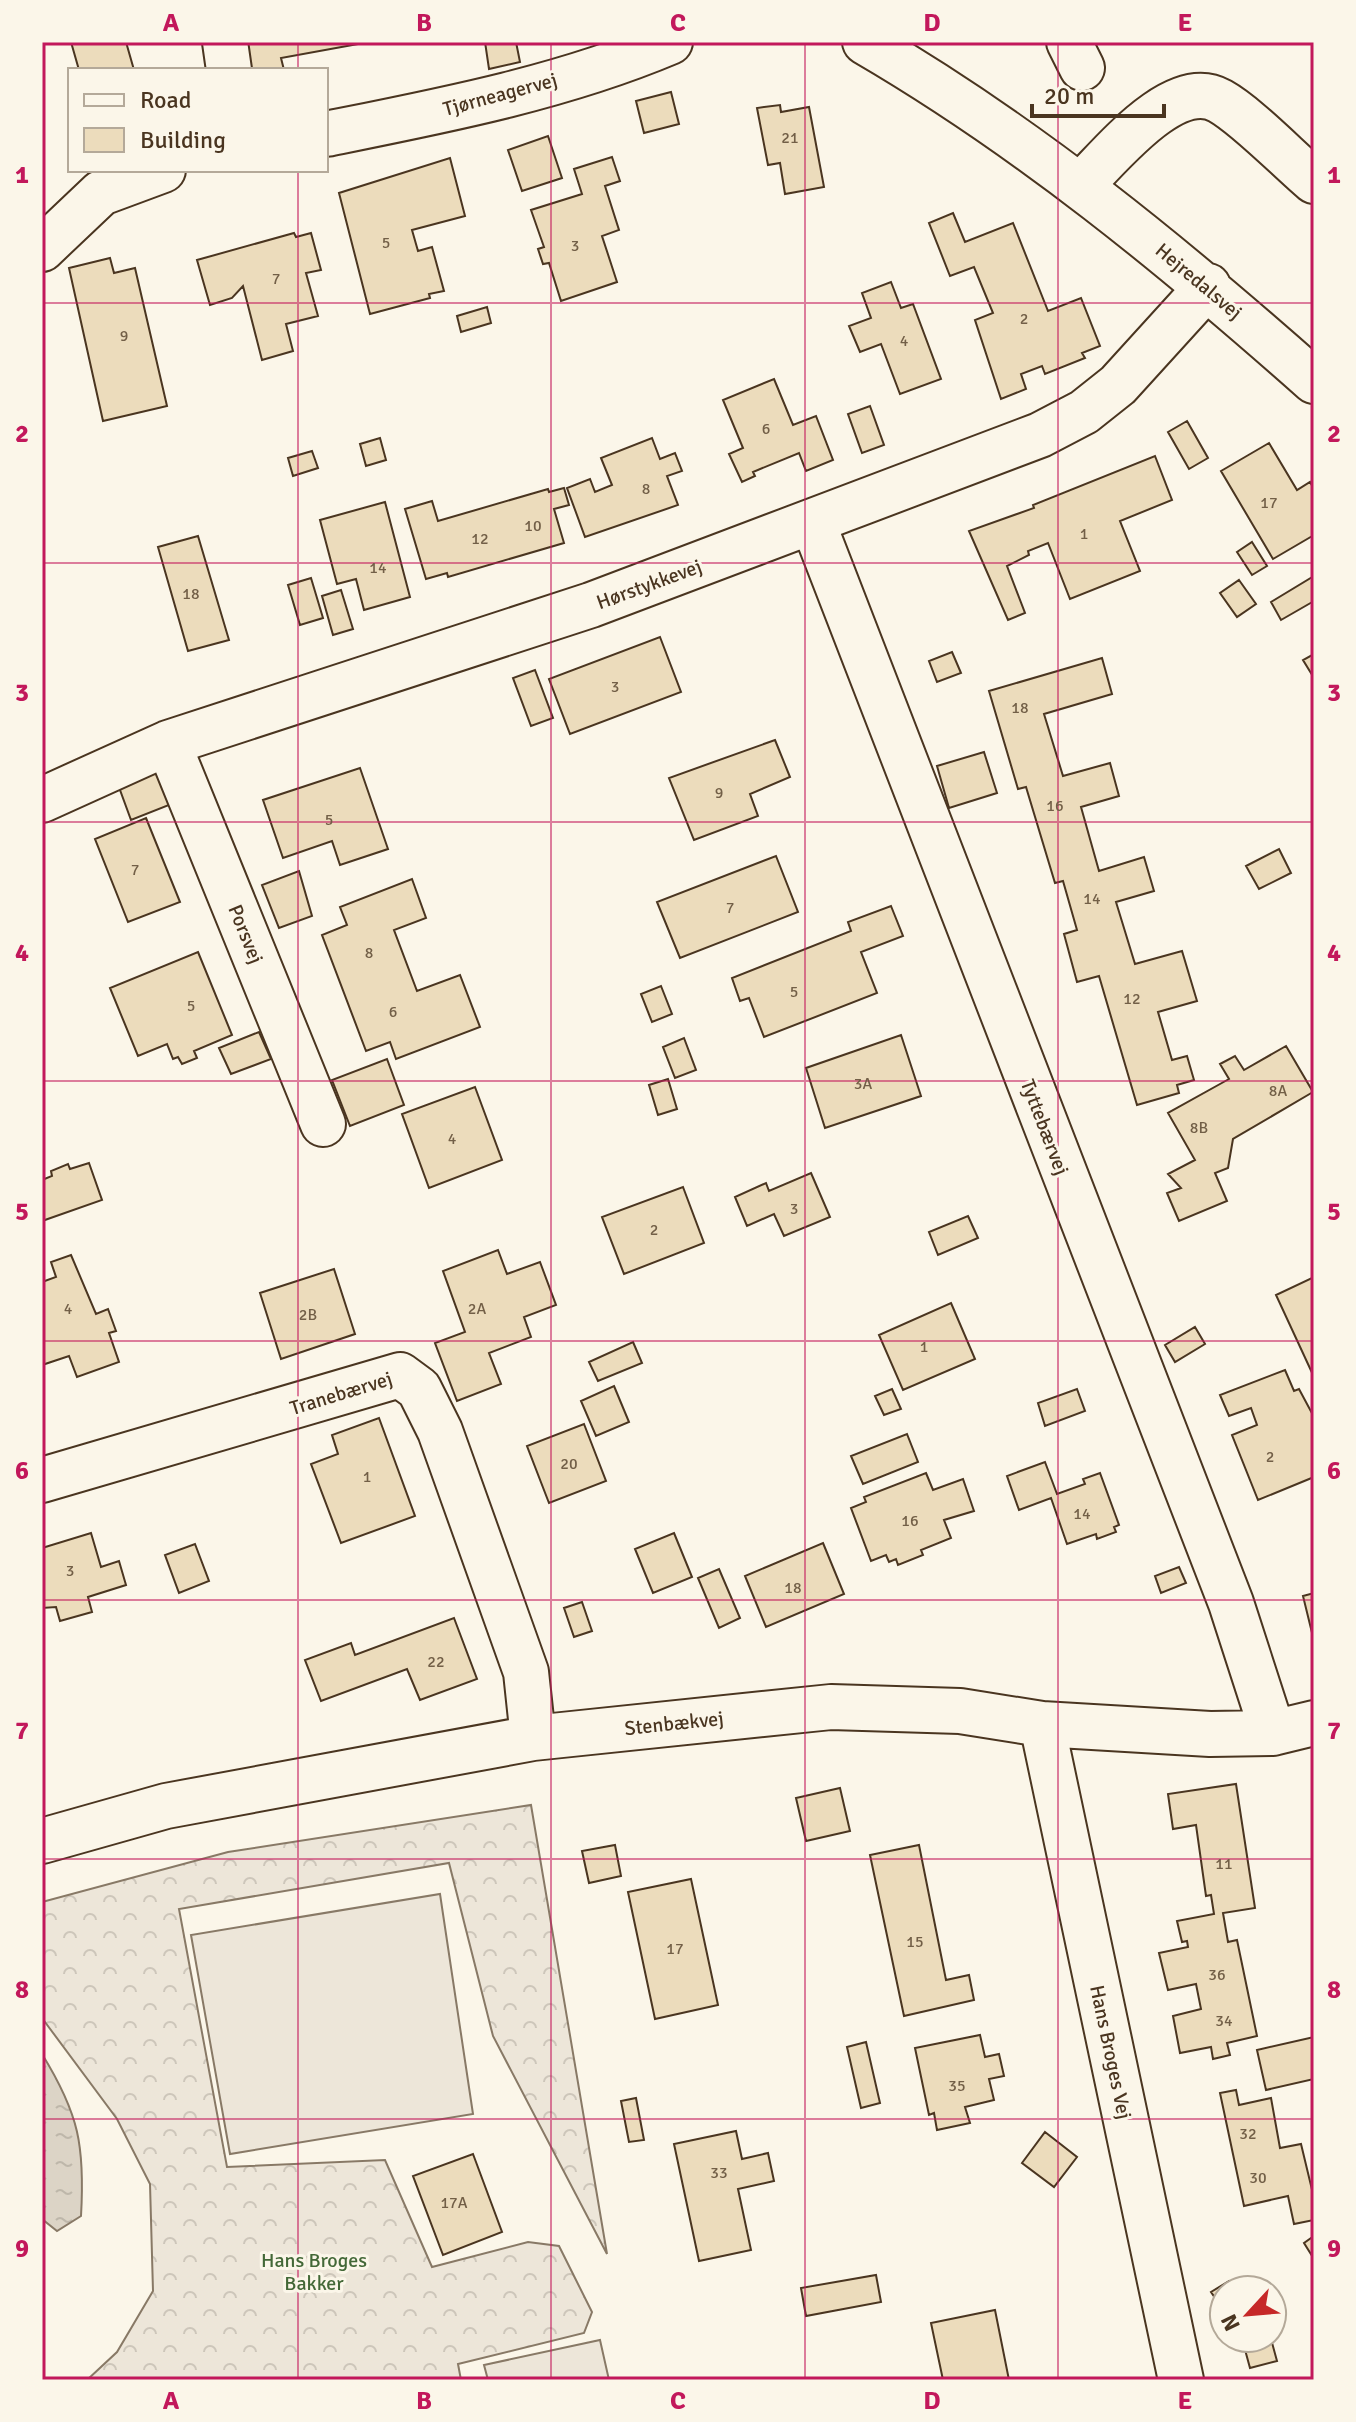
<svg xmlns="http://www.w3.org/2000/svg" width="1356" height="2422" viewBox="0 0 1356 2422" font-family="Signika,sans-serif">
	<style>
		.forest { fill: url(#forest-crowns); stroke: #887966; stroke-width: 2 }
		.garden { fill: #ede6d9; stroke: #887966; stroke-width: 2 }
		.water { fill: url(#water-ripples); stroke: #887966; stroke-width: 2 }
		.building { fill: #ecdcbc; stroke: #4a3520; stroke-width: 2 }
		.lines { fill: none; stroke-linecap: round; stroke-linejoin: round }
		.minor-casing { stroke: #4a3520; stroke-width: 48 }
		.minor { stroke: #fbf6e9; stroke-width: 44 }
		.grid { fill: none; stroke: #c2185b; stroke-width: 2; stroke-opacity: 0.55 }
		.labels { text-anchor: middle; stroke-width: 6; stroke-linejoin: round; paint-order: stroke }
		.number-label { font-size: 16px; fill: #725f47 }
		.street-label { font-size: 20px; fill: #4a3520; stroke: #fbf6e9 }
		.park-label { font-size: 20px; fill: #436837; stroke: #fbf6e9 }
		.neatline { fill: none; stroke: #c2185b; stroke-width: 3 }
		.grid-label { font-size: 26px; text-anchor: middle; font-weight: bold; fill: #c2185b }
	</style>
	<defs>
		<pattern id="forest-crowns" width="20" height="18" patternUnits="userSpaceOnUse" patternTransform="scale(2)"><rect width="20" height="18" fill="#ede6d9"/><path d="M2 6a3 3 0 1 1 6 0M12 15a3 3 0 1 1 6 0" fill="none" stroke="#cdc6ba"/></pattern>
		<pattern id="water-ripples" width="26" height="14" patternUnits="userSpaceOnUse" patternTransform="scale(2)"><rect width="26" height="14" fill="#dcd4c6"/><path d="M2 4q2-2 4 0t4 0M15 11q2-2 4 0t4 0" fill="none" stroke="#beb7aa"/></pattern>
	</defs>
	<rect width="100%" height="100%" fill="#fbf6e9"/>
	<path class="forest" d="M531,1805L607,2254L493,2036L449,1863L179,1909L227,2167L385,2160L432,2267L528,2242L559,2246L592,2312L584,2333L458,2364L461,2380H87L117,2352L153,2291L150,2184L117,2119L42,2018V1902L228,1852Z"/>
	<path class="garden" d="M440,1894L473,2114L230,2154L191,1935Z
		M600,2340L609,2380H488L484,2365Z"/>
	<path class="water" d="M42,2054C79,2114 85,2146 81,2216L57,2231L42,2219Z"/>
	<path class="building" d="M71,42H126L134,70H79Z
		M245,42H369L281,58L284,70H250Z
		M485,42H516L520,62L489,69Z
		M671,92L679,124L644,133L636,101Z
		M780,105L781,112L809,107L824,187L785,194L780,163L768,165L757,108Z
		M548,136L562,178L522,191L508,150Z
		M612,157L620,181L605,186L619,230L602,236L617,282L561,301L549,263L543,264L538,249L544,247L531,210L582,194L574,169Z
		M450,158L465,216L412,230L418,251L432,247L444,291L429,294L430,298L370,314L339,193Z
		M953,213L965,242L1013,223L1048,311L1081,298L1100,346L1082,353L1085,358L1045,374L1042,366L1021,374L1026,389L1001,399L975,320L993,313L974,267L950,276L929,223Z
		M294,233L296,237L311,233L321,270L306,273L318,316L286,324L293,351L262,360L243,286L232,298L210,305L197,260Z
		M110,258L114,273L135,268L167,406L103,421L69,268Z
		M891,282L901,308L913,304L941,379L900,394L881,344L860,352L849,326L871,318L862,293Z
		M487,307L491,323L461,332L457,316Z
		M774,379L793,425L816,416L833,460L806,471L799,453L753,472L755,476L742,482L729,454L743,448L723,400Z
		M870,406L884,445L862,453L848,414Z
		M1187,421L1208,458L1189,469L1168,432Z
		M380,438L386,460L366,466L360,444Z
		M652,438L660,459L675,453L682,471L667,476L678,505L585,537L567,488L590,479L595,492L612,485L601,458Z
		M1269,443L1297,490L1310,482L1314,489V535L1273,559L1221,471Z
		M312,451L318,468L293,476L288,458Z
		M1155,456L1172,500L1120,521L1140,571L1070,599L1048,543L1028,551L1029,555L1007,566L1025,613L1008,620L969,531L1034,508L1033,505Z
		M564,488L569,505L554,509L564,543L448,577L447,573L426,579L405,509L432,501L438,521L548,489L549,492Z
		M385,502L410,597L364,610L356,579L337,584L320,520Z
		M198,536L229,640L188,651L158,547Z
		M1252,542L1267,566L1252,575L1237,552Z
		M1314,576V601L1281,620L1271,602Z
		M311,578L323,618L300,625L288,585Z
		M1239,580L1256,604L1237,617L1220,593Z
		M341,590L353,629L333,635L322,596Z
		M660,637L681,692L570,734L549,679Z
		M952,652L961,673L937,682L929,661Z
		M1314,654V678L1303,660Z
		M1102,658L1112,694L1044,714L1063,776L1110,763L1119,796L1081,807L1099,871L1144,857L1154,891L1116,902L1135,964L1182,951L1197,1001L1158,1012L1172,1060L1187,1056L1194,1080L1177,1085L1179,1093L1137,1105L1099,976L1077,982L1064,934L1077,930L1063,881L1055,883L1026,787L1018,789L989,691Z
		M535,670L553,718L531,726L513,678Z
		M775,740L790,777L750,794L758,816L694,840L669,778Z
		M984,752L997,793L949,808L937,766Z
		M154,764L169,805L131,820L116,779Z
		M360,768L388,849L340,865L332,841L283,858L263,800Z
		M146,818L180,902L128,922L95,839Z
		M1279,849L1291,873L1259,889L1246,866Z
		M776,856L798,912L680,958L657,902Z
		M299,871L312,916L279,928L262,885Z
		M412,879L426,918L394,930L417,991L460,975L480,1027L396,1059L390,1042L366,1051L322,935L347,925L340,907Z
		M891,906L903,936L861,952L877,993L764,1037L749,998L740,1001L732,978L851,931L848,922Z
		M198,952L232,1035L194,1051L197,1058L182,1064L178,1057L173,1059L167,1044L138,1056L110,988Z
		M661,986L672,1014L652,1022L641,994Z
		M259,1032L271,1059L231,1074L219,1048Z
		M901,1035L921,1096L825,1128L806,1068Z
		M684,1038L696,1070L675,1078L663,1047Z
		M1286,1046L1313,1092L1233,1139L1228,1168L1215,1173L1227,1201L1179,1221L1167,1193L1181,1188L1168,1174L1195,1160L1168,1113L1229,1079L1220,1064L1235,1056L1244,1070Z
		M387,1059L404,1105L350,1126L332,1080Z
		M668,1079L677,1109L658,1115L649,1085Z
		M475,1087L502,1160L429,1188L402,1114Z
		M89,1163L102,1200L42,1221V1180L52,1176L51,1171L68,1164L70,1169Z
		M811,1173L830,1217L784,1236L774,1214L747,1226L735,1197L766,1183L769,1191Z
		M683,1187L704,1243L624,1274L602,1217Z
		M968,1216L978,1238L938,1255L929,1232Z
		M498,1250L507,1274L540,1262L556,1305L524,1317L531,1337L489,1353L501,1384L457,1401L435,1343L465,1332L443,1271Z
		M71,1255L96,1314L108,1309L116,1331L109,1333L119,1362L77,1377L69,1356L42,1365V1282L56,1277L51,1262Z
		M334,1269L355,1334L281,1359L260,1293Z
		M1314,1277V1377L1276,1295Z
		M951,1303L975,1359L903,1390L879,1335Z
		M1195,1327L1205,1344L1175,1362L1165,1345Z
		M633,1342L642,1363L598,1381L589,1362Z
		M1285,1370L1294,1391L1299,1389L1314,1417V1477L1258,1500L1232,1435L1257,1425L1251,1408L1229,1416L1220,1395Z
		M614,1386L629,1422L596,1436L581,1401Z
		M892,1389L901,1409L884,1415L875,1396Z
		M1077,1389L1085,1411L1045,1426L1038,1403Z
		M379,1418L415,1516L341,1543L311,1464L338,1454L332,1435Z
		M584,1424L606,1481L549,1503L527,1446Z
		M907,1434L918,1462L863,1484L851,1456Z
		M1045,1462L1057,1494L1085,1484L1083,1479L1100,1473L1119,1525L1114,1527L1116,1532L1097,1539L1096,1534L1067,1544L1051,1498L1019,1510L1007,1476Z
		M926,1473L933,1490L963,1479L974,1511L944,1520L951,1538L921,1550L923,1555L898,1565L896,1559L889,1562L886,1555L871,1561L851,1508L866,1502L864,1497Z
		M91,1533L101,1567L119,1561L126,1585L88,1597L92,1612L60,1621L56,1607L42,1608V1548Z
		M674,1533L692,1577L653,1593L635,1549Z
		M823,1543L844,1594L766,1627L745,1576Z
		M195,1544L209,1581L179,1593L165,1555Z
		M1179,1567L1186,1583L1161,1593L1155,1576Z
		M719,1569L740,1618L719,1628L698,1578Z
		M1314,1593V1641L1303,1596Z
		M582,1602L592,1631L574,1637L564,1608Z
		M454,1618L477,1679L420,1700L407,1669L321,1701L305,1660L351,1643L355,1655Z
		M1236,1784L1255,1908L1223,1913L1228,1942L1237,1940L1257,2036L1227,2043L1230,2055L1213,2059L1211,2047L1180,2053L1173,2016L1201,2009L1196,1984L1168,1990L1159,1953L1188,1947L1187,1941L1182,1942L1177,1921L1214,1914L1211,1895L1206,1896L1196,1825L1173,1829L1168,1794Z
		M840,1788L850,1831L806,1841L796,1798Z
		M615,1845L621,1876L589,1883L582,1851Z
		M919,1845L946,1980L969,1975L974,2000L904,2016L870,1855Z
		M691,1879L718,2005L655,2019L628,1892Z
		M980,2035L985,2057L999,2054L1004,2076L989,2079L994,2100L965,2107L970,2123L937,2130L934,2113L929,2115L915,2048Z
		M1314,2037V2079L1266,2090L1257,2050Z
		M866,2042L880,2103L861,2108L847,2047Z
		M1236,2090L1239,2105L1271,2098L1280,2148L1301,2144L1314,2198V2220L1294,2224L1288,2196L1244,2206L1220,2093Z
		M636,2098L644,2140L629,2142L621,2101Z
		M736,2131L742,2159L768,2153L774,2181L738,2189L751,2250L699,2261L674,2144Z
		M1045,2132L1077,2157L1054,2187L1022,2163Z
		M473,2154L502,2232L443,2255L413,2176Z
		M1314,2236V2259L1304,2243Z
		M876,2275L881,2302L806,2316L801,2288Z
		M1229,2281L1235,2290H1224V2311L1211,2292Z
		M995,2310L1009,2380H943L931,2323Z
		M1271,2339L1277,2361L1250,2368L1244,2346Z"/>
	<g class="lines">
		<g class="minor-casing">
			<path id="minor" d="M225,42L229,70
				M865,42C1028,137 1173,256 1314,381
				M1069,42L1082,68
				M326,134C441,111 561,88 670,42
				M1081,185C1110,157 1174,75 1220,101C1247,116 1289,160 1314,181
				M42,249L101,193L163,170
				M813,523L1231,1603L1273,1733
				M168,743L323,1124
				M42,800L168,743L591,605L1040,435L1084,412L1118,385L1208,286
				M42,1480L400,1375L419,1389L440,1431L526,1672L533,1738
				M1042,1724L1181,2380
				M42,1841L166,1806L533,1738L831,1707L960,1711L1042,1724L1210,1734L1273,1733L1314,1723"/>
		</g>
		<use href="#minor" class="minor"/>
	</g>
	<path class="grid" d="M298,42V70M551,42V2380M805,42V2380M1058,42V2380M298,170V2380M42,303H1314M42,563H1314M42,822H1314M42,1081H1314M42,1341H1314M42,1600H1314M42,1859H1314M42,2119H1314"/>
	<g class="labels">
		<g class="number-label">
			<text x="790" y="143">21</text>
			<text x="386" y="248">5</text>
			<text x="575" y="251">3</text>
			<text x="276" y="284">7</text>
			<text x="1024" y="324">2</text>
			<text x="124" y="341">9</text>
			<text x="904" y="346">4</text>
			<text x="766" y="434">6</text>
			<text x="646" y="494">8</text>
			<text x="1269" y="508">17</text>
			<text x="533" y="531">10</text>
			<text x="1084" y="539">1</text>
			<text x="480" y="544">12</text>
			<text x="378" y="573">14</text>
			<text x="191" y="599">18</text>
			<text x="615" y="692">3</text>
			<text x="1020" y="713">18</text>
			<text x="719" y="798">9</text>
			<text x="1055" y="811">16</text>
			<text x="329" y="825">5</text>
			<text x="135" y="875">7</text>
			<text x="1092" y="904">14</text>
			<text x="730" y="913">7</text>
			<text x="369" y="958">8</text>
			<text x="794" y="997">5</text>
			<text x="1132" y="1004">12</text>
			<text x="191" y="1011">5</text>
			<text x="393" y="1017">6</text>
			<text x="863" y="1089">3A</text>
			<text x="1278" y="1096">8A</text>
			<text x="1199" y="1133">8B</text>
			<text x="452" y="1144">4</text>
			<text x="794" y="1214">3</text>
			<text x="654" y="1235">2</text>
			<text x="68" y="1314">4</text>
			<text x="477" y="1314">2A</text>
			<text x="308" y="1320">2B</text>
			<text x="924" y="1352">1</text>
			<text x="1270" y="1462">2</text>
			<text x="569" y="1469">20</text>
			<text x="367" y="1482">1</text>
			<text x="1082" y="1519">14</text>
			<text x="910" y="1526">16</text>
			<text x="70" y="1576">3</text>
			<text x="793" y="1593">18</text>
			<text x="436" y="1667">22</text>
			<text x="1224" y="1869">11</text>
			<text x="915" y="1947">15</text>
			<text x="675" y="1954">17</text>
			<text x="1217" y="1980">36</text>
			<text x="1224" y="2026">34</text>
			<text x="957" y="2091">35</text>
			<text x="1248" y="2139">32</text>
			<text x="719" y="2178">33</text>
			<text x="1258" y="2183">30</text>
			<text x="454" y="2208">17A</text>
		</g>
		<g class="street-label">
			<text transform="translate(500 94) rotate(-15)" y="7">Tjørneagervej</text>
			<text transform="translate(1199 281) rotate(40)" y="7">Hejredalsvej</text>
			<text transform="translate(649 584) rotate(-20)" y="7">Hørstykkevej</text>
			<text transform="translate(246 934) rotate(68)" y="7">Porsvej</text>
			<text transform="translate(1045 1127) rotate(69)" y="7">Tyttebærvej</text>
			<text transform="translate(341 1393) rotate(-17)" y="7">Tranebærvej</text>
			<text transform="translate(674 1723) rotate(-6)" y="7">Stenbækvej</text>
			<text transform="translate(1111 2052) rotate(78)" y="7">Hans Broges Vej</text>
		</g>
		<g class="park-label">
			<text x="314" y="2267">Hans Broges<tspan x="314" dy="23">Bakker</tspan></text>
		</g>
	</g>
	<rect width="1356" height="2422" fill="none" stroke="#fbf6e9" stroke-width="88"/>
	<rect x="68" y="68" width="260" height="104" fill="#fbf6e9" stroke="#b4a999" stroke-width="2"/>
	<rect x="84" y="94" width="40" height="12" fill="#fbf6e9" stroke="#b4a999" stroke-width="2"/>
	<text x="140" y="108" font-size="24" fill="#4a3520">Road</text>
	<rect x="84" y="128" width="40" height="24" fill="#ecdcbc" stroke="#b4a999" stroke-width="2"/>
	<text x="140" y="148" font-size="24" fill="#4a3520">Building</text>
	<g transform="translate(1248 2314) rotate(244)"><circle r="38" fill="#fbf6e9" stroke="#b4a999" stroke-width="2"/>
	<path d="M0-6L14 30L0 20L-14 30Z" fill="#c62828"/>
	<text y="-12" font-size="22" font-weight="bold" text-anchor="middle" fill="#4a3520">N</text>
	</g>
	<path d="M1032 104v12h132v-12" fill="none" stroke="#4a3520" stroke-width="4"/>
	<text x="1044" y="104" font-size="24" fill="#4a3520" stroke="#fbf6e9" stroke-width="6" paint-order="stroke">20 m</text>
	<rect x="44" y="44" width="1268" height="2334" class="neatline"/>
	<g class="grid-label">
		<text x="171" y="31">A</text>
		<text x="424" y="31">B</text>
		<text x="678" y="31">C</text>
		<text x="932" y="31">D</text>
		<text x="1185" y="31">E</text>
		<text x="22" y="183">1</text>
		<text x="1334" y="183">1</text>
		<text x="22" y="442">2</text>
		<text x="1334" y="442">2</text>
		<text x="22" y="701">3</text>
		<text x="1334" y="701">3</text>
		<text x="22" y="961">4</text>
		<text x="1334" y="961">4</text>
		<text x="22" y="1220">5</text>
		<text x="1334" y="1220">5</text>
		<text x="22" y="1479">6</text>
		<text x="1334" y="1479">6</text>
		<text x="22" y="1739">7</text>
		<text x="1334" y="1739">7</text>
		<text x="22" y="1998">8</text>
		<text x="1334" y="1998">8</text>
		<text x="22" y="2257">9</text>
		<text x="1334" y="2257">9</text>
		<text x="171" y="2409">A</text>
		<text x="424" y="2409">B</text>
		<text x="678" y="2409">C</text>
		<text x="932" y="2409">D</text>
		<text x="1185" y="2409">E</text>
	</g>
</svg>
